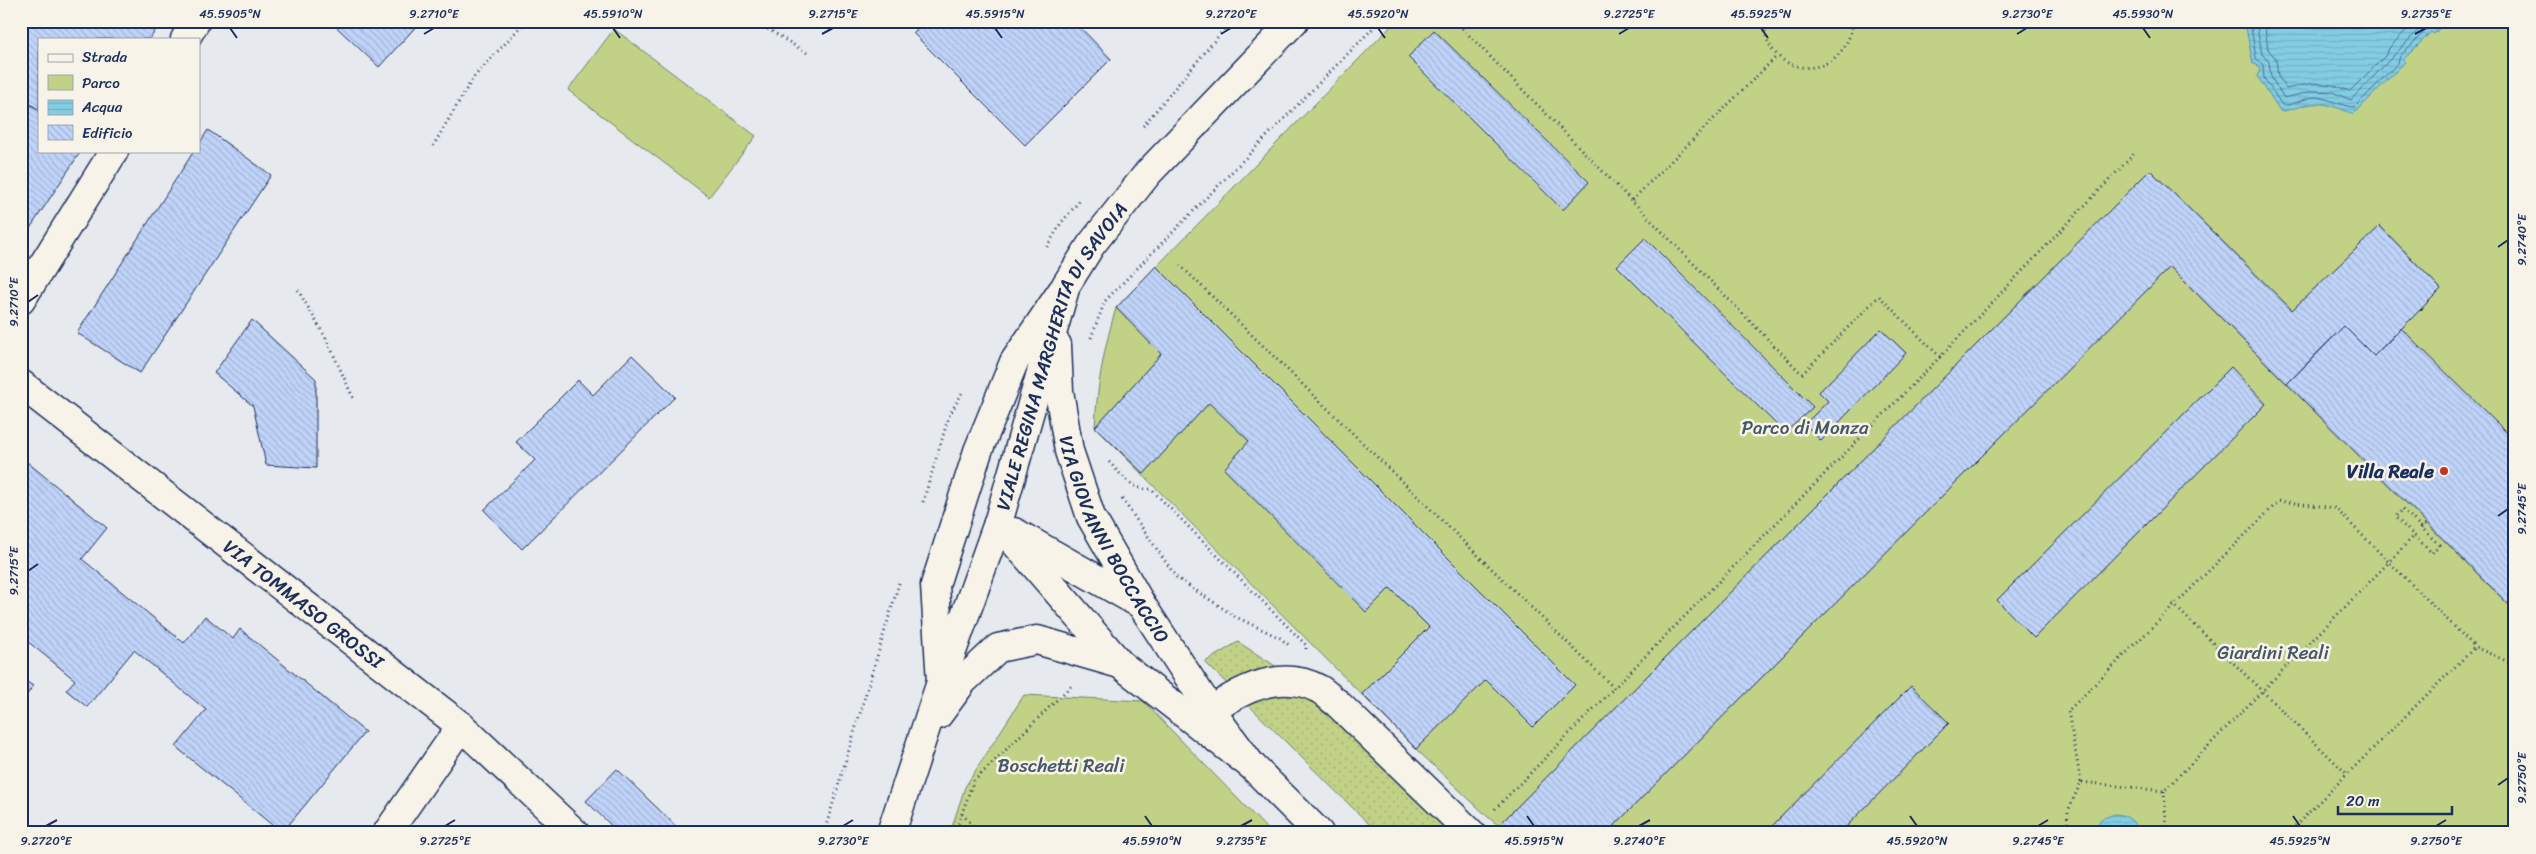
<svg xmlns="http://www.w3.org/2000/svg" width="2536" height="854" viewBox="0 0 2536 854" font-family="Sriracha,sans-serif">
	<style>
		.grass { fill: url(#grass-dots); stroke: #6e8072 }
		.green { fill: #c1d287; stroke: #6e8072 }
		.water { fill: url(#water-rules); stroke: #598eae }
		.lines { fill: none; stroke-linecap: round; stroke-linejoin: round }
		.shore { stroke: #456e93; stroke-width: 1 }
		.building { fill: url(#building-back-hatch); stroke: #1b2f5e }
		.minor-casing { stroke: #1b2f5e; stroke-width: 31 }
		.major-casing { stroke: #1b2f5e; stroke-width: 31 }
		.path { stroke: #1b2f5e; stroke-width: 3; stroke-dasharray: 1 4; stroke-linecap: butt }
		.minor { stroke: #f7f3e8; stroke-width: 28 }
		.major { stroke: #f7f3e8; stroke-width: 28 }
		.ticks { fill: none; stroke: #1b2f5e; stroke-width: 2 }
		.poi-dot { fill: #c8321e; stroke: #f7f3e8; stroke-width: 2 }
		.labels { text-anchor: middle; stroke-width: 5; stroke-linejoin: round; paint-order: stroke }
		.street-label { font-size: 19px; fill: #1b2f5e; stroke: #f7f3e8 }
		.park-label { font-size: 19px; fill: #445868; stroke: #f7f3e8 }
		.poi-label { font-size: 19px; font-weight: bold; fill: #1b2f5e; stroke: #f7f3e8; text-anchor: end }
		.neatline { fill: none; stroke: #1b2f5e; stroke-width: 2 }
		.ticks-label { font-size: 12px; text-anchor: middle; fill: #1b2f5e }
	</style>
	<defs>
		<pattern id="grass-dots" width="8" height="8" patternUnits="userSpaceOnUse" patternTransform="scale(1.25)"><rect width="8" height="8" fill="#c1d287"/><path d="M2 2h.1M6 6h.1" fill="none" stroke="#a5b577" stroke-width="1.8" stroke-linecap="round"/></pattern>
		<pattern id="water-rules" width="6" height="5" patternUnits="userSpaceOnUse" patternTransform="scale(1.25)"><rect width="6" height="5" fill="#83cde3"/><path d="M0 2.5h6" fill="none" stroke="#71b0c5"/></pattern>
		<pattern id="building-back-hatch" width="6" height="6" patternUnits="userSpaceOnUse" patternTransform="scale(1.25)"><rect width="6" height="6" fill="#c0d3f8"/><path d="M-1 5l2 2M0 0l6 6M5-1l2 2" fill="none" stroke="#a4b5d7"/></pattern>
	</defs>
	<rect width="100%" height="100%" fill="#e6e9ed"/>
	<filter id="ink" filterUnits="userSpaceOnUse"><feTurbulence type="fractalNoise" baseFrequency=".02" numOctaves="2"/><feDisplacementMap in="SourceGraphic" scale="10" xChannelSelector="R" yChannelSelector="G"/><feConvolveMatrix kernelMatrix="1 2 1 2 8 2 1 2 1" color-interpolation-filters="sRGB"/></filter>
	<g filter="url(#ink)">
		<path class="grass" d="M1238,642L1328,700L1463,833H1378L1205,662Z"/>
		<path class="green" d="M1396,21H2515V833H1508L1488,817L1416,749L1095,427C1097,385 1104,348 1116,308Z
			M614,29L756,136L709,197L568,90Z
			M1024,695L1143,701L1271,833H950L965,787Z"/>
		<path class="water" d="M2247,21H2446L2434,34L2431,32L2403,60L2405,62L2354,114C2316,99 2318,102 2281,112L2257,76L2260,70L2256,64H2253L2245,23Z
			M2115,814C2127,815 2136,821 2139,833H2093L2101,819Z"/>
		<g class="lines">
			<path class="shore" d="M2250,21L2256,58L2263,65L2264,78L2282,105C2291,107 2305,97 2316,97C2328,98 2347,108 2355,107L2398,63L2400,56L2427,29L2439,21
				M2256,21L2262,54L2269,62L2271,77L2284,98L2314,91L2332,92L2351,100L2427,21
				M2264,21L2268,49L2276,59L2278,76L2286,89L2314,83L2332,85L2350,91L2385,56L2390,47L2415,21"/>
		</g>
		<path class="building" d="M21,21H161L150,39H39V110L21,98Z
			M330,21H421L379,67Z
			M925,21H1074L1111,59L1025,145L913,33Z
			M1434,30L1589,182L1563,210L1408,57Z
			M21,98L39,110V151H81L21,242Z
			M208,130L271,175L140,373L77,333L194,151H199V144Z
			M2150,170L2292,310L2380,226L2441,289L2374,356L2344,326L2287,384L2170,267L1607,833H1508L1500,824Z
			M1645,238L1813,407L1785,433L1617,266Z
			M1156,266L1575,685L1533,727L1486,680L1416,749L1362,694L1429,627L1390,588L1366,612L1224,469L1249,441L1209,403L1144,474L1095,427L1161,354L1116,308Z
			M252,320L316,379V468L266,465L253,406L214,373Z
			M2344,326L2374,356L2401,328L2515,441V611L2287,384Z
			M1881,329L1906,353L1821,441L1805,424L1828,401L1819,392Z
			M632,355L675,397L522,549L484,510L535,460L516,442L578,380L593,395Z
			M2231,367L2266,404L2034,638L1997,600Z
			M21,457L107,528L82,559L184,643L205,616L233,639L240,629L365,732L282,833L176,747L206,710L134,650L87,707L66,690L75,680L21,636Z
			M21,678L33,686L21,703Z
			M1911,686L1949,723L1840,833H1765Z
			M617,769L683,833H619L586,801Z"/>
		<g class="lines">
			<g class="minor-casing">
				<g id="minor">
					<path d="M185,39L196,21"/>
					<path d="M21,300L114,151"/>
					<path id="s1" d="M21,384L461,726L575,833"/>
					<path d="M941,682L935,585L978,451L1014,362L1062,291"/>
					<path d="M1211,711C1241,689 1282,669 1319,689C1325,692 1331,699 1337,703L1471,833"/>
					<path d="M938,715L963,681L998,648L1037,640L1120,664"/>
					<path d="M387,833L461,726"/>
					<path d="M891,833L941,682L998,523"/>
				</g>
			</g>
			<g class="major-casing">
				<g id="major">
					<path id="s2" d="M1057,345L1059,391L1069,451L1091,517L1141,604L1211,711L1252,766"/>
					<path id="s3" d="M998,523L1066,285L1091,245L1148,173L1294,21"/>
					<path d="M998,523L1120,664L1252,766L1319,833"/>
					<path d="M1014,532L1137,602"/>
				</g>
			</g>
			<path class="path" d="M755,21L810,55
				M1455,21L1802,374L1879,296L1940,357L2135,153
				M1764,21C1765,80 1845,86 1853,21
				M1143,126L1231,21
				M433,146L473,78L526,21
				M1632,200L1777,56
				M1047,247L1061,223L1081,199
				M1180,265L1614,688L1940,357
				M298,290L327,340L354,400
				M1091,338L1105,301L1380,21
				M2512,438L2515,435
				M1109,462C1121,474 1132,491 1151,489L1306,645V649
				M1122,499L1177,578L1236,617L1280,638L1290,646
				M923,502L949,416L962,393
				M2403,509L2439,545L2432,553L2395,517Z
				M2421,528L2427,523
				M2173,604L2346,773
				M2081,782L2068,711L2279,501L2335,508L2389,562L2414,536
				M2164,791L2167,833
				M1495,809L1614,688
				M962,814L980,833
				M824,833L900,580
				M955,833L973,782L1072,685
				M2067,833L2068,811L2081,782L2164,791L2389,562L2475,647L2515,665
				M2288,833L2475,647"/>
			<use href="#minor" class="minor"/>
			<use href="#major" class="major"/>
		</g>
	</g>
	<path class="ticks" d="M230,28L237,38M613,28L620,38M995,28L1002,38M1378,28L1385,38M1761,28L1768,38M2143,28L2150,38M424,34L434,28M822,34L833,28M1221,34L1231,28M1619,34L1629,28M2017,34L2027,28M2415,34L2426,28M2498,247L2508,240M28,302L38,295M2498,516L2508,509M28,571L38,564M2498,785L2508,778M1145,816L1152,826M1527,816L1534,826M1910,816L1917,826M2293,816L2300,826M46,826L57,820M445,826L455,820M843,826L853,820M1241,826L1252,820M1639,826L1650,820M2038,826L2048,820M2436,826L2446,820"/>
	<circle class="poi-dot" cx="2444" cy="471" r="5"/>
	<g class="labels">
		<g class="street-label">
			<text dy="7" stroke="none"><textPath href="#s3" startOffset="180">VIALE REGINA MARGHERITA DI SAVOIA</textPath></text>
			<text dy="7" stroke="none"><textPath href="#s2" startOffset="206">VIA GIOVANNI BOCCACCIO</textPath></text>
			<text dy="7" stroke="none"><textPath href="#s1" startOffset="358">VIA TOMMASO GROSSI</textPath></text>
		</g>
		<g class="park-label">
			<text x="1805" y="434">Parco di Monza</text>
			<text x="2273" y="659">Giardini Reali</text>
			<text x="1061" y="772">Boschetti Reali</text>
		</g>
		<g class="poi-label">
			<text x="2434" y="478">Villa Reale</text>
		</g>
	</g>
	<rect width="2536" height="854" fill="none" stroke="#f7f3e8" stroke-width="55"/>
	<rect x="38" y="38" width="162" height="115" fill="#f7f3e8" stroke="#9fa5b1"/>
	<rect x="48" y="54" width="25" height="8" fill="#f7f3e8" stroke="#9fa5b1"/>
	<text x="82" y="62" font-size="15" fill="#1b2f5e">Strada</text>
	<rect x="48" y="75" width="25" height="15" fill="#c1d287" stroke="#9fa5b1"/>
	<text x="82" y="88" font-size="15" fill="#1b2f5e">Parco</text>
	<rect x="48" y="100" width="25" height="15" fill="url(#water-rules)" stroke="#9fa5b1"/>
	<text x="82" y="112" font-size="15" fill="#1b2f5e">Acqua</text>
	<rect x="48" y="125" width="25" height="15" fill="url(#building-back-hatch)" stroke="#9fa5b1"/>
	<text x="82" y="138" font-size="15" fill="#1b2f5e">Edificio</text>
	<path d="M2338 806v8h114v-8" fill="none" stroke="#1b2f5e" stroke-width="2.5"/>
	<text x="2346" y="806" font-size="15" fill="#1b2f5e" stroke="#f7f3e8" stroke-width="4" paint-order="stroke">20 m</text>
	<rect x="28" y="28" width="2480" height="798" class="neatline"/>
	<g class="ticks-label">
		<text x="230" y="18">45.5905°N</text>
		<text x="434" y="18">9.2710°E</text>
		<text x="613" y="18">45.5910°N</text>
		<text x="833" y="18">9.2715°E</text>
		<text x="995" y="18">45.5915°N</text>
		<text x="1231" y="18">9.2720°E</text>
		<text x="1378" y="18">45.5920°N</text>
		<text x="1629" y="18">9.2725°E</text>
		<text x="1761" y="18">45.5925°N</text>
		<text x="2027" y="18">9.2730°E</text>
		<text x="2143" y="18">45.5930°N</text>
		<text x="2426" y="18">9.2735°E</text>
		<text transform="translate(2522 240) rotate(-90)" y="4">9.2740°E</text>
		<text transform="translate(14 302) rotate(-90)" y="4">9.2710°E</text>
		<text transform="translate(2522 509) rotate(-90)" y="4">9.2745°E</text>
		<text transform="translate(14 571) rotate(-90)" y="4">9.2715°E</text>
		<text transform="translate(2522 778) rotate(-90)" y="4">9.2750°E</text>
		<text x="46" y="845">9.2720°E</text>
		<text x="445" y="845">9.2725°E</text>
		<text x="843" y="845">9.2730°E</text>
		<text x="1152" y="845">45.5910°N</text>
		<text x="1241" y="845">9.2735°E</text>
		<text x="1534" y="845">45.5915°N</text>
		<text x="1639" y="845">9.2740°E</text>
		<text x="1917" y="845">45.5920°N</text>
		<text x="2038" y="845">9.2745°E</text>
		<text x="2300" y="845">45.5925°N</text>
		<text x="2436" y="845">9.2750°E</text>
	</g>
</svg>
